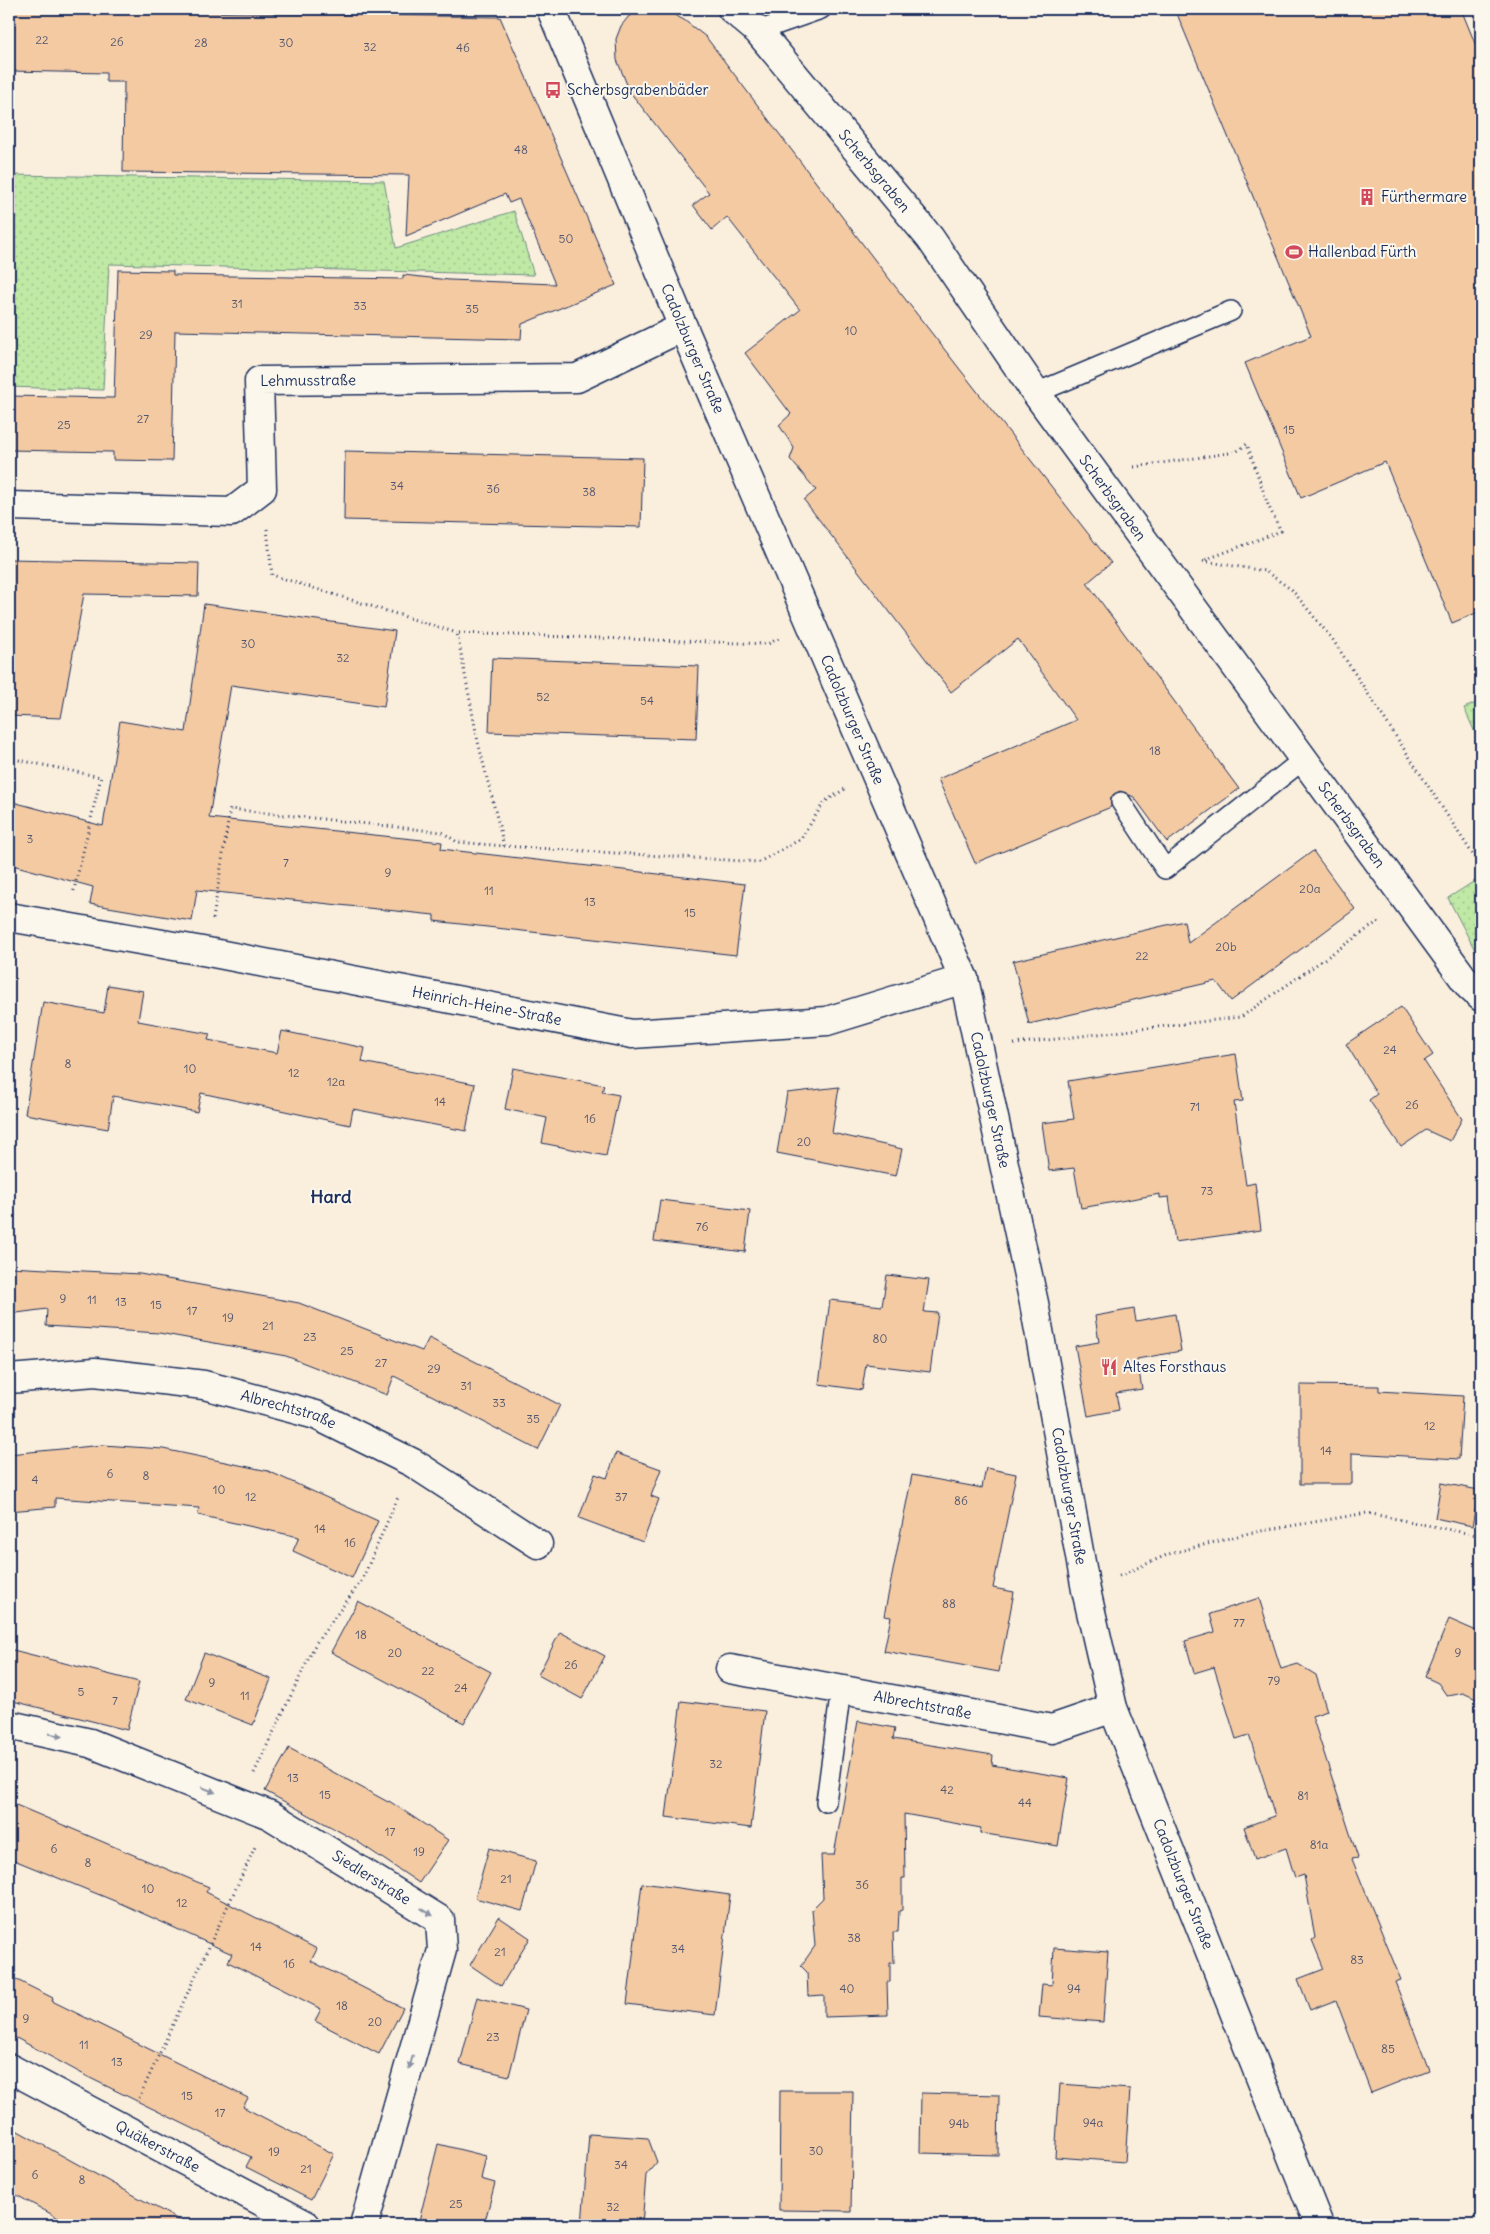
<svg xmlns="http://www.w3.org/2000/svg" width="1490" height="2234" viewBox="0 0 1490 2234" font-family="Delius,sans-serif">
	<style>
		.grass { fill: url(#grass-dots); stroke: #6d8c82 }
		.building { fill: #f4caa3; stroke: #1b2f5e }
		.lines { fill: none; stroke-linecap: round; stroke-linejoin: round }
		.service-casing { stroke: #1b2f5e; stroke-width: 22 }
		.minor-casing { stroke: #1b2f5e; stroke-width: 31 }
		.path { stroke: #1b2f5e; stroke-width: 3; stroke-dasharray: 1 4; stroke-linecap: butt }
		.service { stroke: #fbf7ec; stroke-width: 19 }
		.minor { stroke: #fbf7ec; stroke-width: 28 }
		.oneway { fill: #8b93a5 }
		.labels { text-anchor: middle; stroke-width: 4; stroke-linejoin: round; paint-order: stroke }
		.number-label { font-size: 12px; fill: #51566f }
		.poi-label { font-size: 15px; fill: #1b2f5e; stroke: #fbf7ec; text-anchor: start }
		.street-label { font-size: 15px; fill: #1b2f5e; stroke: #fbf7ec }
		.quarter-label { font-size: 18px; font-weight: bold; fill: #1b2f5e; stroke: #fbf7ec }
	</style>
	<defs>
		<pattern id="grass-dots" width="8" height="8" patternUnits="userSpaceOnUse" patternTransform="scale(1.25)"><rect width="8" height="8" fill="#bfe9a5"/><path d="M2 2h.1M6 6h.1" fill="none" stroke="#a4c890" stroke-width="1.8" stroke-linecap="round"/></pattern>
	</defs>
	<rect width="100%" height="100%" fill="#faeedd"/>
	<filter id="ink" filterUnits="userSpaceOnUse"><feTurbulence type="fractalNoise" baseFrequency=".02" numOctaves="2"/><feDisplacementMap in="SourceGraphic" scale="10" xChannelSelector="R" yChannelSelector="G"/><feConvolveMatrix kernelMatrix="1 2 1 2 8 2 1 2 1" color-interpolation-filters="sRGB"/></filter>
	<g filter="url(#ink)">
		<path class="grass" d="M9,175L384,181L396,248L514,211L534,275L109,264L103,390L9,387Z
			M1481,701V746L1464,708Z
			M1481,877V962L1448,898Z"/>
		<path class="building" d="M9,9L500,17L616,285L522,324L521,339L175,331L172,461L113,460V452L9,450V396L114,398L118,270L173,271V275L403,279V275L449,280L555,284L519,199L509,203L505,194L406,236L409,175L123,172L124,82H106V73L9,71Z
			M643,9H663L684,20L706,37L877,263L1111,563L1087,583L1239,789L1167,842L1134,797L1120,791L1111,797V807L975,863L938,779L1076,720L1018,639L951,692L804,500L816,490L790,459L794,448L779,425L791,414L745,353L800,310L727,217L712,230L693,205L709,193L630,92L617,60L616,39L621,26L629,16Z
			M1175,9H1461L1481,58V611L1452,623L1385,462L1301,498L1245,363L1311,336Z
			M345,451L643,458L641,527L344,520Z
			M9,559L199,563L198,596L84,594L61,718L9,716Z
			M204,604L395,631L384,707L231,685L209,818L442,842L441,849L745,884L736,955L434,921V915L197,890L192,921L90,904L93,887L9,864V801L103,826L120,721L186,732Z
			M492,658L699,666L696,739L489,732Z
			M1313,851L1355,909L1231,1001L1216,981L1029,1024L1013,961L1184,921L1188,943Z
			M108,985L143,991L138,1021L210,1034L208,1040L277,1053L282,1031L365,1048L362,1062L475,1084L466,1131L353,1109L350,1125L201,1093L197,1112L113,1096L108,1129L25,1114L43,1002L104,1013Z
			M1401,1007L1433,1055L1424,1061L1462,1119L1450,1141L1426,1130L1401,1147L1369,1100L1377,1094L1346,1044Z
			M1236,1054L1243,1101L1234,1102L1246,1185L1255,1183L1261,1230L1175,1242L1169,1197L1160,1198V1194L1081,1208L1074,1168L1049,1171L1042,1123L1074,1119L1068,1081Z
			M513,1068L604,1085L602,1092L619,1095L606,1156L542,1143L547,1118L505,1109Z
			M839,1087L832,1133L902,1149L896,1176L777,1153L787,1093Z
			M660,1200L750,1211L745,1252L654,1241Z
			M9,1267L140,1274L299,1303L422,1351L429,1338L560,1405L538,1450L394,1376L387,1395L286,1356L159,1333L46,1326L47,1309L9,1314Z
			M887,1275L929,1280L924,1312L938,1313L930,1372L866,1364L862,1390L819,1384L830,1300L882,1306Z
			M1134,1309L1136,1321L1175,1314L1181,1351L1137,1359L1142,1389L1116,1393L1119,1410L1088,1416L1075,1346L1099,1342L1095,1316Z
			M1300,1385L1379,1386V1391L1463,1396L1459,1459L1352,1453V1484H1300Z
			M103,1445L163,1449L268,1471L378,1521L352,1578L293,1551L299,1537L198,1515L199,1508L55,1498V1507L9,1511V1454Z
			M616,1453L661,1469L651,1496L659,1499L643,1542L579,1518L595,1474L607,1478Z
			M986,1468L1016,1474L993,1588L1014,1592L999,1672L884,1651L891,1617L884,1616L912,1475L982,1488Z
			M1441,1483L1479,1490L1472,1526L1435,1518Z
			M1259,1598L1281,1669L1298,1664L1316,1675L1327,1711L1312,1716L1358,1858L1352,1859L1401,1980L1395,1982L1429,2070L1371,2093L1336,2000L1310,2010L1298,1979L1324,1969L1312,1940L1315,1938L1304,1875L1295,1878L1286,1848L1255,1859L1244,1827L1275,1816L1264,1781L1249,1735L1236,1739L1214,1667L1194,1673L1185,1641L1215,1632L1210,1614Z
			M358,1601L491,1672L464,1723L331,1652Z
			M1449,1619L1481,1633V1701L1463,1693L1447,1696L1438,1683L1425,1677Z
			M560,1632L605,1656L582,1699L538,1675Z
			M9,1649L139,1682L127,1730L9,1700Z
			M204,1653L271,1679L253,1725L186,1699Z
			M681,1701L765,1711L751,1828L666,1817Z
			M858,1721L895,1728L893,1739L993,1755L992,1765L1069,1778L1058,1846L980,1833L981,1828L904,1814L905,1878H902V1910L899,1911L898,1932H893L894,1963H890V1982H887L888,2015L824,2017V1995L808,1996L807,1972L801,1966L815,1946L812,1909L823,1898L821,1855H834Z
			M289,1748L388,1802L389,1801L448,1840L419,1883L355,1840L265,1791Z
			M9,1802L209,1887L206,1892L317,1949L311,1961L403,2008L379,2054L315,2021L321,2009L228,1962L232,1954L122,1904L9,1858Z
			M489,1848L536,1861L522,1911L475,1898Z
			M642,1883L730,1895L715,2015L627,2004Z
			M499,1917L530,1938L501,1986L470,1965Z
			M1054,1948L1108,1952L1103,2022L1039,2017L1042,1984L1052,1985Z
			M9,1976L53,1998L52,2001L248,2098L243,2107L334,2154L311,2200L246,2167L251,2157L88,2077L9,2034Z
			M477,1997L526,2010L509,2076L460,2064Z
			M1060,2084L1130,2089L1125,2162L1055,2157Z
			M780,2091H853L851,2211L779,2210Z
			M921,2093L999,2095L998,2155L920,2153Z
			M9,2126L70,2160L188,2225H71L42,2209L9,2191Z
			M589,2134L648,2138L657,2162L646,2175L642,2225H582Z
			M438,2144L486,2156L481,2179L495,2183L484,2225H418Z"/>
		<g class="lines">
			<g class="service-casing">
				<path id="service" d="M758,31L821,9
					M1036,393L1231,311
					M1121,802L1165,869L1304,759
					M826,1802L841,1689"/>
			</g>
			<g class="minor-casing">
				<g id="minor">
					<path id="s1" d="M551,9L683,327L964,979L1034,1303L1086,1590L1113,1708L1319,2225"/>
					<path id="s2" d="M732,9L758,31L930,238L1036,393L1470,987L1481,997"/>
					<path id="s3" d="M9,506L232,512L262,489L259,381L577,378L683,327"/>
					<path id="s4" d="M9,917L208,952L632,1034L827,1021L964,979"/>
					<path id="s5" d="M9,1379L95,1372L204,1385L316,1415L413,1463L538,1544"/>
					<path id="s6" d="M730,1669L1052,1729L1113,1708"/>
					<path id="s7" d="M9,1725L90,1743L270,1815L440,1920L442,1950L364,2225"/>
					<path id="s8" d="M9,2068L306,2225"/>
				</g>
			</g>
			<path class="path" d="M1134,467L1236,452L1247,444L1268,505L1281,531L1202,561
				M267,529L272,575L457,633
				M1203,561L1265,571L1292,590L1333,640L1481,867
				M9,758L101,777L73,894
				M504,846L759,862L801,839L824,802L845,789
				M213,919L230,809L442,832L457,842L504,846L478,742L457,633L768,644L779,638
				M1014,1044L1241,1017L1379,921
				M1119,1576L1169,1554L1249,1533L1367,1513L1481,1536
				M254,1773L316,1643L362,1580L399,1495
				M139,2098L255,1847"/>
			<use href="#service" class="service"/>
			<use href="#minor" class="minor"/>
		</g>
		<defs><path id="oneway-solid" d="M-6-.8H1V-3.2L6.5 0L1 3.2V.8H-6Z" transform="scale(1.25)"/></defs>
		<g class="oneway">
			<use href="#oneway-solid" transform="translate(56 1735) rotate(12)"/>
			<use href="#oneway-solid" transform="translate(209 1790) rotate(22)"/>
			<use href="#oneway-solid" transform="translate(427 1912) rotate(31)"/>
			<use href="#oneway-solid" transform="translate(411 2062) rotate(106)"/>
		</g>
	</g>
	<defs>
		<g id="bus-bare" transform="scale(1.35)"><path d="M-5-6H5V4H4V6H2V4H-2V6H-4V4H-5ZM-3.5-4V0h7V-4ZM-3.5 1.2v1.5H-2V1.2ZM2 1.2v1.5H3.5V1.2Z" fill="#d1495b" stroke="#fbf7ec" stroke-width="2.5" paint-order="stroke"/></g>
		<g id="building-bare" transform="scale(1.35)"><path d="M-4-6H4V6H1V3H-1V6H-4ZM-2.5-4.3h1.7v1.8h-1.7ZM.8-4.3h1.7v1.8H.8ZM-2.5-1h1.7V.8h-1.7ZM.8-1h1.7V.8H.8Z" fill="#d1495b" stroke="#fbf7ec" stroke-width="2.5" paint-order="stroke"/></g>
		<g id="stadium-bare" transform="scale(1.35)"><path d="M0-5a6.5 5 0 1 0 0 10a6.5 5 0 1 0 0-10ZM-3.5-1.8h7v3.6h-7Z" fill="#d1495b" stroke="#fbf7ec" stroke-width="2.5" paint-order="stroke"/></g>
		<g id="restaurant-bare" transform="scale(1.35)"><path d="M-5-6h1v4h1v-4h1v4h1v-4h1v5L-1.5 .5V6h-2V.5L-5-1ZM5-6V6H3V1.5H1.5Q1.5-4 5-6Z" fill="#d1495b" stroke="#fbf7ec" stroke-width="2.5" paint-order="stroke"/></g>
	</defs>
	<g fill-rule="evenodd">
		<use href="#bus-bare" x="553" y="90"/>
		<use href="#building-bare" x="1367" y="197"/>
		<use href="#stadium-bare" x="1294" y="252"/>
		<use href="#restaurant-bare" x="1109" y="1367"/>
	</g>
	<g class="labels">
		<g class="number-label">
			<text x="42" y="44">22</text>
			<text x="117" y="46">26</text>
			<text x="201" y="47">28</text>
			<text x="286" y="47">30</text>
			<text x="370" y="51">32</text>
			<text x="463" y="52">46</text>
			<text x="521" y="154">48</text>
			<text x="566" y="243">50</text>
			<text x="237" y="308">31</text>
			<text x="360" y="310">33</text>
			<text x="472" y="313">35</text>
			<text x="851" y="335">10</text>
			<text x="146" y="339">29</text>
			<text x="143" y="423">27</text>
			<text x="64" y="429">25</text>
			<text x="1289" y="434">15</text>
			<text x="397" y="490">34</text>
			<text x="493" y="493">36</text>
			<text x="589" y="496">38</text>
			<text x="248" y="648">30</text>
			<text x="343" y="662">32</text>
			<text x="543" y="701">52</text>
			<text x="647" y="705">54</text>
			<text x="1155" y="755">18</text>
			<text x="30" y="843">3</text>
			<text x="286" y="867">7</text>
			<text x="388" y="877">9</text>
			<text x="1310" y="893">20a</text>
			<text x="489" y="895">11</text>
			<text x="590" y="906">13</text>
			<text x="690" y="917">15</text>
			<text x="1226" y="951">20b</text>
			<text x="1142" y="960">22</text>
			<text x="1390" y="1054">24</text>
			<text x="68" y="1068">8</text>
			<text x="190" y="1073">10</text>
			<text x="294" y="1077">12</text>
			<text x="336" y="1086">12a</text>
			<text x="440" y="1106">14</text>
			<text x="1412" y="1109">26</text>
			<text x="1195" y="1111">71</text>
			<text x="590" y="1123">16</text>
			<text x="804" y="1146">20</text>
			<text x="1207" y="1195">73</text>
			<text x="702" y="1231">76</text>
			<text x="63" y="1303">9</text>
			<text x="92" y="1304">11</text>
			<text x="121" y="1306">13</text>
			<text x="156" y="1309">15</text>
			<text x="192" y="1315">17</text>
			<text x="228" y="1322">19</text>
			<text x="268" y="1330">21</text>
			<text x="310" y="1341">23</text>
			<text x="880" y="1343">80</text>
			<text x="347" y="1355">25</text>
			<text x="381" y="1367">27</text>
			<text x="434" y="1373">29</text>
			<text x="466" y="1390">31</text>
			<text x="499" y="1407">33</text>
			<text x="533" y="1423">35</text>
			<text x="1430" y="1430">12</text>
			<text x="1326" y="1455">14</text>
			<text x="110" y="1478">6</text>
			<text x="146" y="1480">8</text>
			<text x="35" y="1484">4</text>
			<text x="219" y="1494">10</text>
			<text x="251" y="1501">12</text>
			<text x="621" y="1501">37</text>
			<text x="961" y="1505">86</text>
			<text x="320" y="1533">14</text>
			<text x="350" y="1547">16</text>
			<text x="949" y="1608">88</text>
			<text x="1239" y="1627">77</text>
			<text x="361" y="1639">18</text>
			<text x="395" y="1657">20</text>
			<text x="1458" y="1657">9</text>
			<text x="571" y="1669">26</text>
			<text x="428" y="1675">22</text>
			<text x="1274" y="1685">79</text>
			<text x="212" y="1687">9</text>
			<text x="461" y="1692">24</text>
			<text x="81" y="1696">5</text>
			<text x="245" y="1700">11</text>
			<text x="115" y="1705">7</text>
			<text x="716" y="1768">32</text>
			<text x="293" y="1782">13</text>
			<text x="947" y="1794">42</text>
			<text x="325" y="1799">15</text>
			<text x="1303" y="1800">81</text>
			<text x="1025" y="1807">44</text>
			<text x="390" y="1836">17</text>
			<text x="1319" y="1849">81a</text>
			<text x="54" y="1853">6</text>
			<text x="419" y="1856">19</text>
			<text x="88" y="1867">8</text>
			<text x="506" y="1883">21</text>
			<text x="862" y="1889">36</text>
			<text x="148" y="1893">10</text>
			<text x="182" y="1907">12</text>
			<text x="854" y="1942">38</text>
			<text x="256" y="1951">14</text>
			<text x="678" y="1953">34</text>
			<text x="500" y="1956">21</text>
			<text x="1357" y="1964">83</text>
			<text x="289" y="1968">16</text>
			<text x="847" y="1993">40</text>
			<text x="1074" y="1993">94</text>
			<text x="342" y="2010">18</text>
			<text x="26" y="2023">9</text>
			<text x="375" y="2026">20</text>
			<text x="493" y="2041">23</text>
			<text x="84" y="2049">11</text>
			<text x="1388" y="2053">85</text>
			<text x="117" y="2066">13</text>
			<text x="187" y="2100">15</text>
			<text x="220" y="2117">17</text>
			<text x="1093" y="2127">94a</text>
			<text x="959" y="2128">94b</text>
			<text x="816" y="2155">30</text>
			<text x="274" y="2156">19</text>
			<text x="621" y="2169">34</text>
			<text x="306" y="2173">21</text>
			<text x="35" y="2179">6</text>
			<text x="82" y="2184">8</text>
			<text x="456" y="2208">25</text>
			<text x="613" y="2211">32</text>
		</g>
		<g class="poi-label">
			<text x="567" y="95">Scherbsgrabenbäder</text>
			<text x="1381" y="202">Fürthermare</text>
			<text x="1308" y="257">Hallenbad Fürth</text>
			<text x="1123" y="1372">Altes Forsthaus</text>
		</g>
		<g class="street-label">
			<text dy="5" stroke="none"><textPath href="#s2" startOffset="216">Scherbsgraben</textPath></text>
			<text dy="5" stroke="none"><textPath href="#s1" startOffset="368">Cadolzburger Straße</textPath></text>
			<text dy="5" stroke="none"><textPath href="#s3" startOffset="418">Lehmusstraße</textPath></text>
			<text dy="5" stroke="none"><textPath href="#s2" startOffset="621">Scherbsgraben</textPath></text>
			<text dy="5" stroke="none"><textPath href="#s1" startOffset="772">Cadolzburger Straße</textPath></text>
			<text dy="5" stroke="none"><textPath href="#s2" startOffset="1026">Scherbsgraben</textPath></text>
			<text dy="5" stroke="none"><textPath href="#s4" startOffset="486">Heinrich-Heine-Straße</textPath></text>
			<text dy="5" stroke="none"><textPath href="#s1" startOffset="1178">Cadolzburger Straße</textPath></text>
			<text dy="5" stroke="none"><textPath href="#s5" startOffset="284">Albrechtstraße</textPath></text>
			<text dy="5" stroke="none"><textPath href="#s1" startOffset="1582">Cadolzburger Straße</textPath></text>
			<text dy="5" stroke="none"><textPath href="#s6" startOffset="196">Albrechtstraße</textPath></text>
			<text dy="5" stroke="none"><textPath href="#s7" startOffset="396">Siedlerstraße</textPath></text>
			<text dy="5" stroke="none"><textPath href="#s1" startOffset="1988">Cadolzburger Straße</textPath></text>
			<text dy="5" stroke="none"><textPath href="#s8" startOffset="168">Quäkerstraße</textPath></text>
		</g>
		<g class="quarter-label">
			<text x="331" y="1203">Hard</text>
		</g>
	</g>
	<rect width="1490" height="2234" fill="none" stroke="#fbf7ec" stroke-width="30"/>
	<rect x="15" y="15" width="1460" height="2204" fill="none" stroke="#1b2f5e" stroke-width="2" filter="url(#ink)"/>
</svg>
